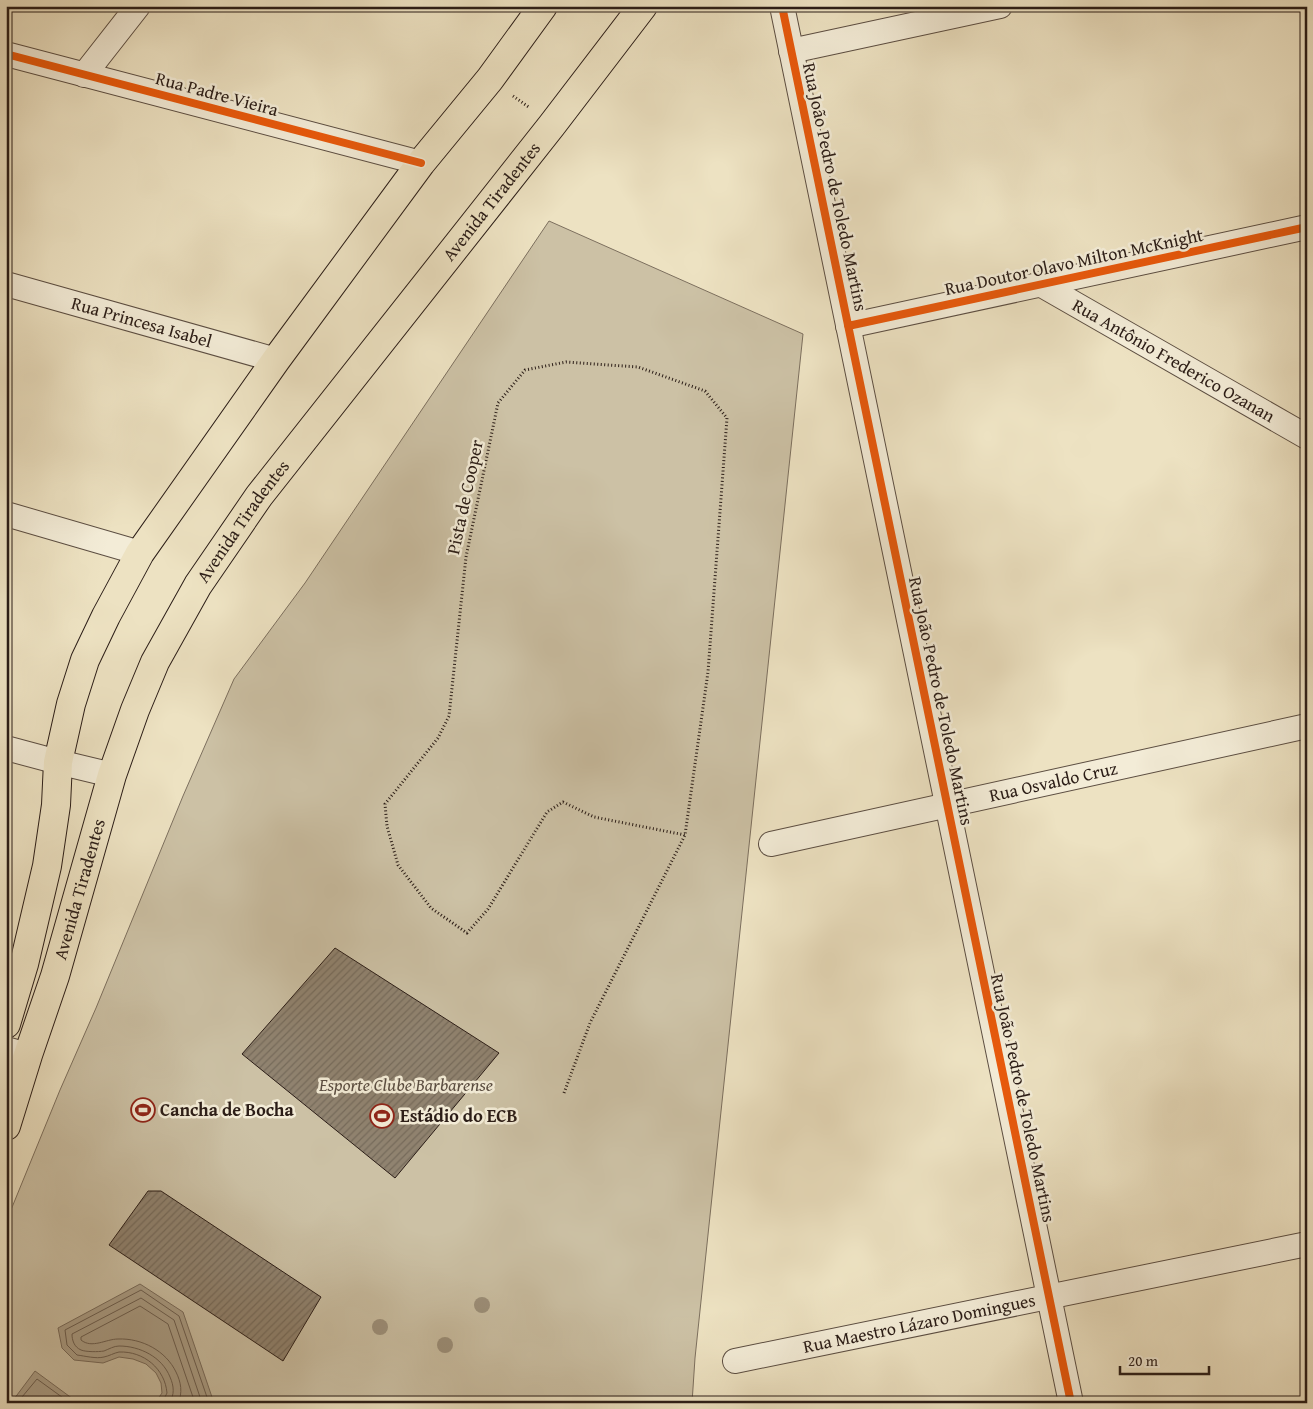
<svg xmlns="http://www.w3.org/2000/svg" width="1313" height="1409" viewBox="0 0 1313 1409" font-family="'Gentium Book Plus',serif">
	<style>
		.park { fill: #ccc1a5; stroke: #7c6f5e }
		.water { fill: #ab9f88; stroke: #786b5b }
		.lines { fill: none; stroke-linecap: round; stroke-linejoin: round }
		.shore { stroke: #6b5e50; stroke-width: 1 }
		.building { fill: url(#building-hatch); stroke: #2b1d17 }
		.street-casing { stroke: #5c4e42; stroke-width: 26 }
		.primary-casing { stroke: #2b1d17; stroke-width: 30 }
		.path { stroke: #2b1d17; stroke-width: 3; stroke-dasharray: 1 2.5; stroke-linecap: butt }
		.street { stroke: #f3ecd7; stroke-width: 24 }
		.primary { stroke: #ede2c2; stroke-width: 28 }
		.cycleway-casing { stroke: #f3ecd7; stroke-width: 11 }
		.cycleway { stroke: #e8590c; stroke-width: 8 }
		.tree { fill: #9d917c }
		.labels { text-anchor: middle; stroke-width: 5; stroke-linejoin: round; paint-order: stroke }
		.street-label { font-size: 18px; fill: #2b1d17; stroke: #f3ecd7 }
		.park-label { font-size: 18px; font-style: italic; fill: #5b4e42; stroke: #f3ecd7 }
		.poi-label { font-size: 18px; font-weight: bold; fill: #2b1d17; stroke: #f3ecd7; text-anchor: start }
	</style>
	<defs>
		<pattern id="building-hatch" width="6" height="6" patternUnits="userSpaceOnUse" patternTransform="scale(1.25)"><rect width="6" height="6" fill="#908370"/><path d="M-1 1l2-2M0 6l6-6M5 7l2-2" fill="none" stroke="#766b5b"/></pattern>
	</defs>
	<rect width="100%" height="100%" fill="#ede2c2"/>
	<filter id="stains"><feTurbulence type="fractalNoise" baseFrequency=".004" numOctaves="4"/><feColorMatrix values="0 0 0 0 .2 0 0 0 0 .09 0 0 0 0 .02 0 0 0 .5 -.17"/></filter>
	<radialGradient id="worn" r=".72"><stop offset=".6" stop-color="#630" stop-opacity="0"/><stop offset="1" stop-color="#630" stop-opacity=".3"/></radialGradient>
	<path class="park" d="M549,221L803,334L695,1358L692,1403H6V1222L60,1090L96,1008L183,796L234,679L305,583Z"/>
	<path class="water" d="M140,1284L183,1312L214,1403H155L162,1393L161,1383L156,1373L146,1364L133,1359L119,1357L103,1363L74,1360L62,1348L58,1328Z
		M35,1371L73,1399L71,1403H11Z"/>
	<g class="lines">
		<path class="shore" d="M17,1403L37,1379L66,1400L67,1403
			M162,1403L167,1393C165,1369 144,1351 119,1352C114,1353 109,1356 104,1357C96,1359 85,1356 77,1355L67,1345L65,1330L141,1290L179,1316L209,1403
			M169,1403C175,1395 174,1386 170,1377C162,1357 140,1346 119,1346C114,1346 109,1349 104,1351C98,1352 86,1352 81,1350C74,1347 72,1340 72,1334L141,1298L174,1320L202,1403
			M178,1403C183,1393 181,1382 176,1372C166,1351 142,1338 118,1339C106,1339 92,1349 81,1340V1337L140,1306L168,1324L195,1403"/>
	</g>
	<path class="building" d="M335,948L499,1053L395,1178L242,1054Z
		M148,1191H161L321,1297L283,1361L109,1245Z"/>
	<g class="lines">
		<g class="street-casing">
			<g id="street">
				<path d="M782,6L1071,1403"/>
				<path d="M791,51L1000,6"/>
				<path d="M6,54L421,163"/>
				<path d="M84,75L138,6"/>
				<path id="s1" d="M6,284L276,360"/>
				<path id="s2" d="M1040,284L1307,437"/>
				<path d="M848,326L1307,227"/>
				<path d="M6,514L140,553"/>
				<path d="M6,748L58,762L112,775"/>
				<path id="s3" d="M771,844L1307,726"/>
				<path d="M6,1049L28,1055"/>
				<path id="s4" d="M735,1361L1307,1244"/>
			</g>
		</g>
		<g class="primary-casing">
			<g id="primary">
				<path d="M6,1024L24,964L47,866L56,805L58,762L71,704L85,660L106,616L140,553L276,360L421,163L490,79L543,6"/>
				<path id="s5" d="M6,1126L28,1055L55,976L112,775L135,710L155,662L198,585L259,496L552,125L643,6"/>
			</g>
		</g>
		<path class="path" d="M513,96L530,108
			M564,1093L590,1023L685,835L708,672L727,418L705,391L638,367L566,362L525,370L498,403L466,557L449,716L438,738L385,804L387,826L398,865L431,908L467,933L488,909L547,812L563,802L594,817L685,835"/>
		<use href="#street" class="street"/>
		<use href="#primary" class="primary"/>
		<g class="cycleway-casing">
			<path id="cycleway" d="M782,6L1071,1403
				M6,54L421,163
				M848,326L1307,227"/>
		</g>
		<use href="#cycleway" class="cycleway"/>
	</g>
	<g class="tree">
		<circle cx="482" cy="1305" r="8"/>
		<circle cx="380" cy="1327" r="8"/>
		<circle cx="445" cy="1345" r="8"/>
	</g>
	<defs>
		<g id="stadium-ring" transform="scale(1.25)"><circle r="9.5" fill="#f3ecd7" stroke="#8f2418" stroke-width="1.5"/><path d="M0-5a6.5 5 0 1 0 0 10a6.5 5 0 1 0 0-10ZM-3.5-1.8h7v3.6h-7Z" fill="#8f2418"/></g>
	</defs>
	<g fill-rule="evenodd">
		<use href="#stadium-ring" x="143" y="1110"/>
		<use href="#stadium-ring" x="382" y="1116"/>
	</g>
	<g class="labels">
		<g class="street-label">
			<text transform="translate(217 94) rotate(15)" y="6">Rua Padre Vieira</text>
			<text transform="translate(835 187) rotate(78)" y="6">Rua João Pedro de Toledo Martins</text>
			<text dy="6" stroke="none"><textPath href="#s5" startOffset="1059">Avenida Tiradentes</textPath></text>
			<text transform="translate(1074 262) rotate(-12)" y="6">Rua Doutor Olavo Milton McKnight</text>
			<text dy="6" stroke="none"><textPath href="#s1" startOffset="141">Rua Princesa Isabel</textPath></text>
			<text dy="6" stroke="none"><textPath href="#s2" startOffset="154">Rua Antônio Frederico Ozanan</textPath></text>
			<text transform="translate(465 497) rotate(-78)" y="6">Pista de Cooper</text>
			<text dy="6" stroke="none"><textPath href="#s5" startOffset="654">Avenida Tiradentes</textPath></text>
			<text transform="translate(941 701) rotate(78)" y="6">Rua João Pedro de Toledo Martins</text>
			<text dy="6" stroke="none"><textPath href="#s3" startOffset="289">Rua Osvaldo Cruz</textPath></text>
			<text dy="6" stroke="none"><textPath href="#s5" startOffset="248">Avenida Tiradentes</textPath></text>
			<text transform="translate(1023 1098) rotate(78)" y="6">Rua João Pedro de Toledo Martins</text>
			<text dy="6" stroke="none"><textPath href="#s4" startOffset="188">Rua Maestro Lázaro Domingues</textPath></text>
		</g>
		<g class="park-label">
			<text x="406" y="1091">Esporte Clube Barbarense</text>
		</g>
		<g class="poi-label">
			<text x="160" y="1116">Cancha de Bocha</text>
			<text x="400" y="1122">Estádio do ECB</text>
		</g>
	</g>
	<rect width="1313" height="1409" fill="none" stroke="#ede2c2" stroke-width="25"/>
	<rect x="8" y="8" width="1298" height="1394" fill="none" stroke="#2b1d17" stroke-width="2.5"/>
	<rect x="12" y="12" width="1288" height="1384" fill="none" stroke="#2b1d17"/>
	<path d="M1120 1366v8h89v-8" fill="none" stroke="#2b1d17" stroke-width="2.5"/>
	<text x="1128" y="1366" font-size="15" fill="#2b1d17" stroke="#f3ecd7" stroke-width="4" paint-order="stroke">20 m</text>
	<rect width="100%" height="100%" filter="url(#stains)"/>
	<rect width="100%" height="100%" fill="url(#worn)"/>
</svg>
